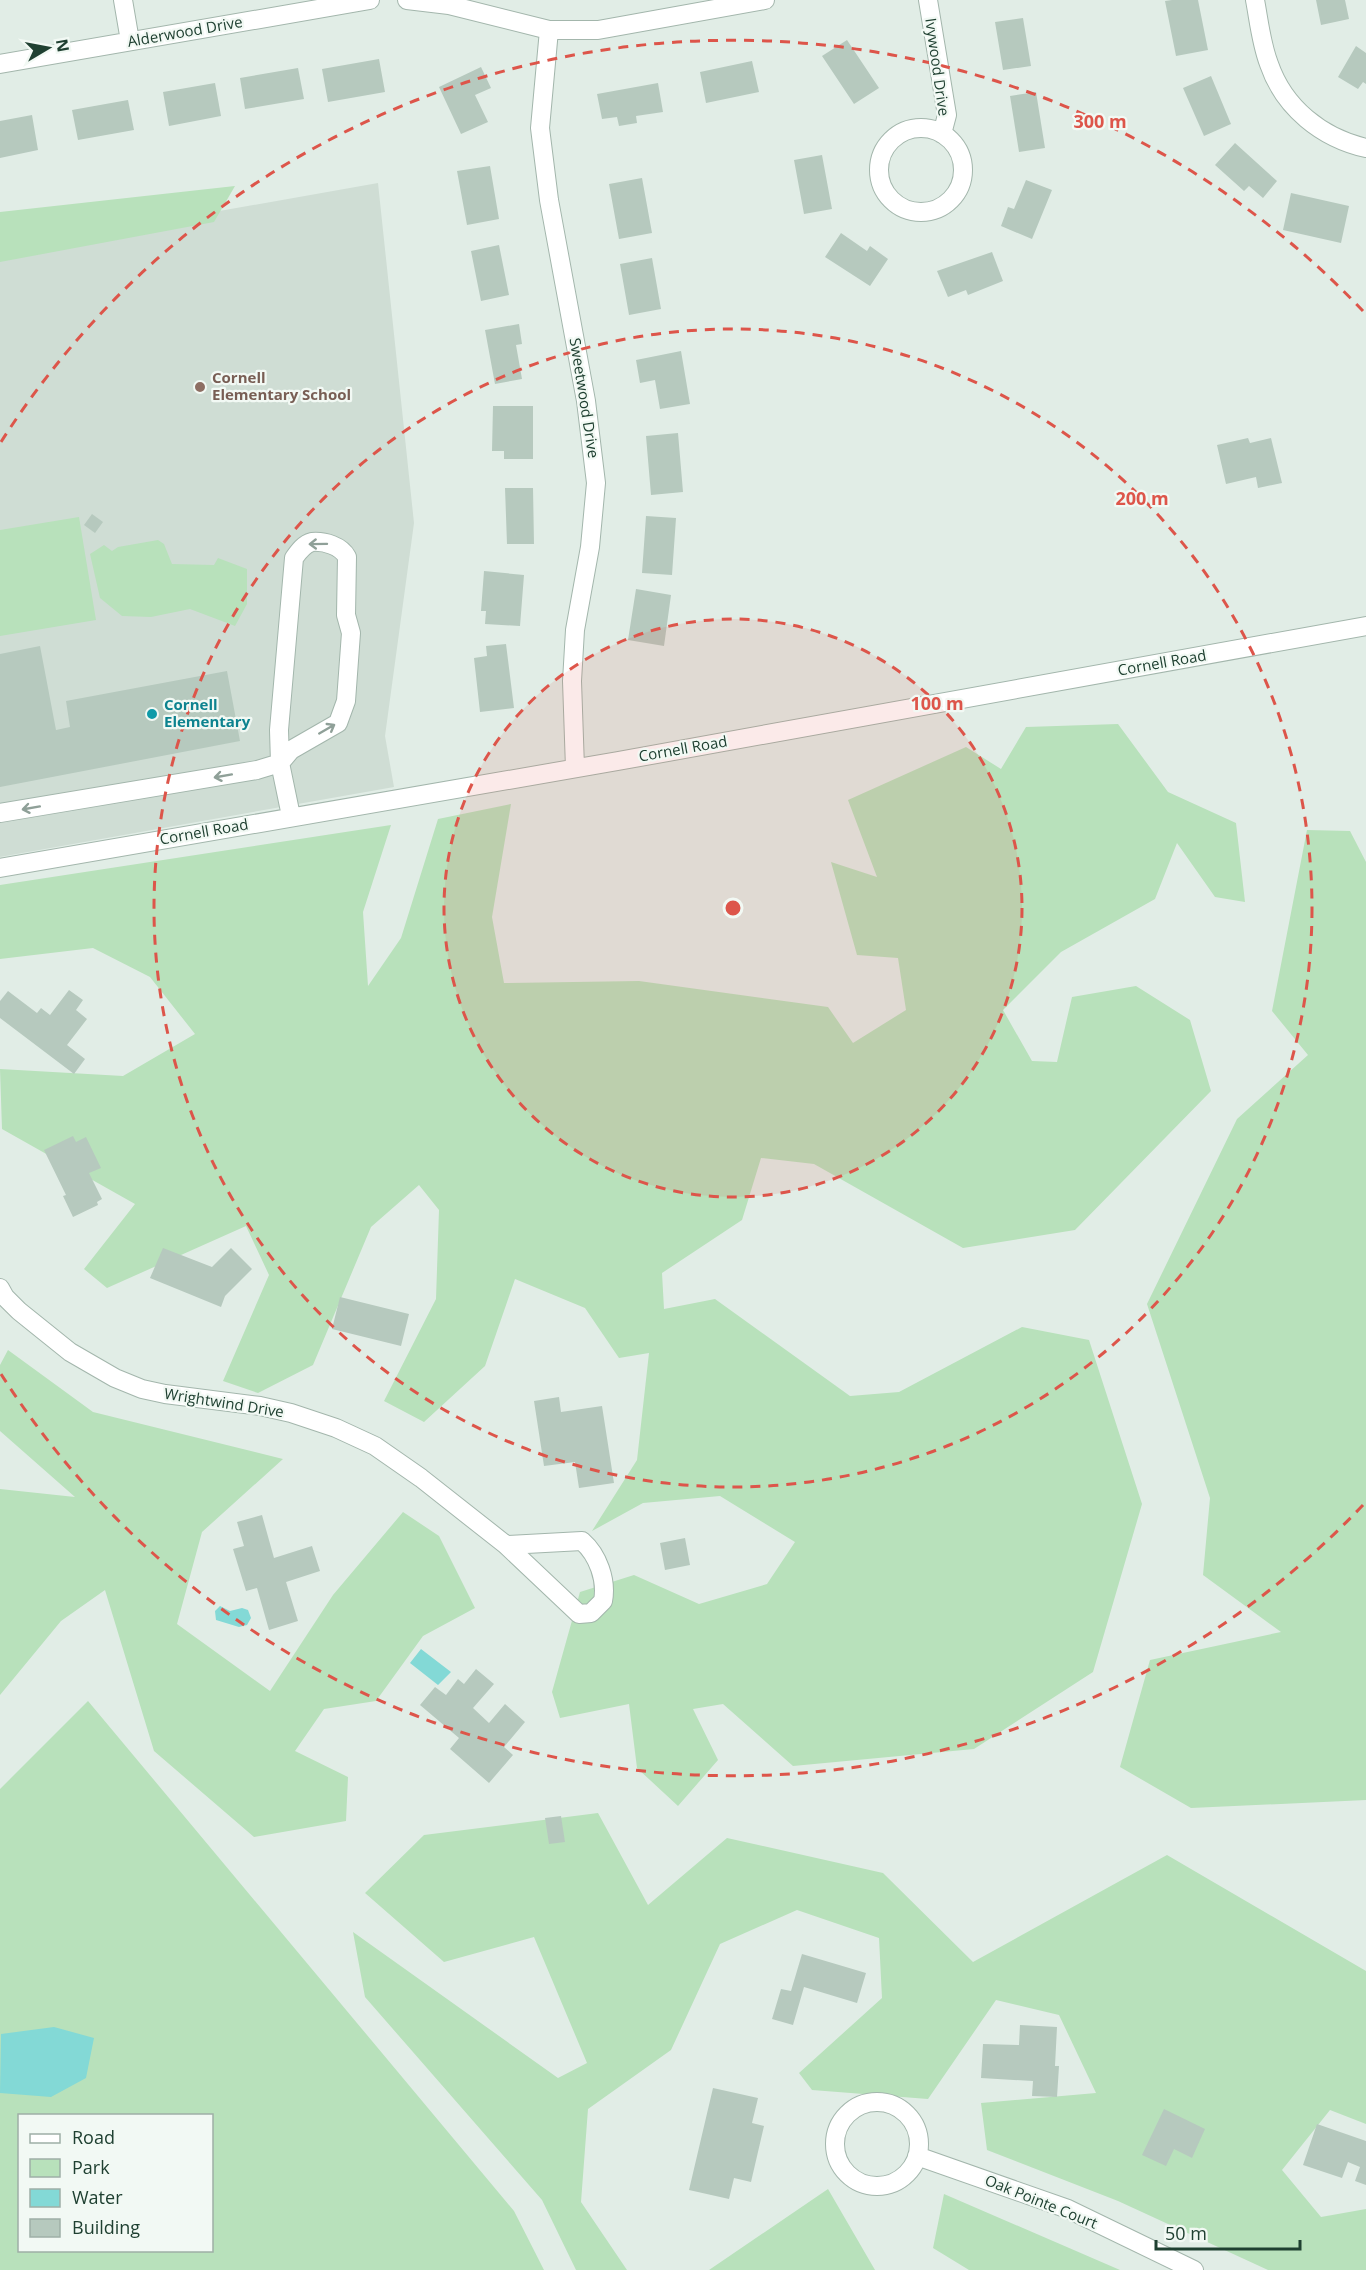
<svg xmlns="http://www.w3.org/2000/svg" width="1366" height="2270" viewBox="0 0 1366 2270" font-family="'Open Sans',sans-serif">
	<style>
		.built { fill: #cfddd4 }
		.green { fill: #b8e1bb; fill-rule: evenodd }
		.water { fill: #83d9d6 }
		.building { fill: #b6c9be }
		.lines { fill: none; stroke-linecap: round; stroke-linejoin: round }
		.minor-casing { stroke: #a3b6ac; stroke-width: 20 }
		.minor { stroke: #fff; stroke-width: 18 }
		.oneway { stroke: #8fa098 }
		.ring { fill: none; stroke: #dd554a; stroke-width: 3; stroke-dasharray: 10 8 }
		.education-dot { fill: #8d6e63; stroke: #f2f9f4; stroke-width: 2 }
		.culture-dot { fill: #0f9aa8; stroke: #f2f9f4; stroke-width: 2 }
		.labels { text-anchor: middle; stroke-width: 4.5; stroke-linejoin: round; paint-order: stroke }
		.street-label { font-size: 15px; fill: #1f4031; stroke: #f2f9f4 }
		.education-label { font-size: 15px; font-weight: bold; fill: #785e54; stroke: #f2f9f4; text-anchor: start }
		.culture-label { font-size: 15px; font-weight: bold; fill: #0d838f; stroke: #f2f9f4; text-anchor: start }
		.centre { fill: #dd554a; stroke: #f2f9f4; stroke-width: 3 }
		.ring-label { font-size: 18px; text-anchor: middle; font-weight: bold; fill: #dd554a; stroke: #f2f9f4; stroke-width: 4.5; stroke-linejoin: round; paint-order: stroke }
	</style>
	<rect width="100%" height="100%" fill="#e1ede6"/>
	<path class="built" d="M378,183L414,523L385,736L394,787L0,857V250Z"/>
	<path class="green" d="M235,186L214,222L0,262V212Z
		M79,517L96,620L0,636V530Z
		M158,540L164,544L172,564L214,565L218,558L247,569V604L235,626L190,609L151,617L122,616L100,598L90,554L104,545L112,551L118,547Z
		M1118,724L1168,792L1236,823L1245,902L1215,897L1177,843L1155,899L1061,952L1003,1010L1032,1061L1057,1062L1072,997L1136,986L1190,1020L1211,1091L1075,1230L963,1248L814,1164L761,1158L742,1220L662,1273L664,1309L715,1299L850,1396L899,1392L1022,1327L1089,1340L1142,1504L1093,1672L974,1749L793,1766L723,1704L693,1709L718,1760L678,1806L637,1768L629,1704L560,1718L552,1692L580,1592L634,1575L699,1604L767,1584L795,1542L720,1496L643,1503L592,1531L637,1460L649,1353L619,1358L585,1308L515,1279L485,1366L424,1422L384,1401L436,1299L439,1210L419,1185L371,1227L313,1365L258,1393L223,1381L269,1275L246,1226L107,1288L84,1269L135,1204L2,1129L0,1069L123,1076L195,1034L150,977L93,948L0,959V885L391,825L363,912L368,986L401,938L438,819L511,804L492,917L504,983L639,981L828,1007L853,1043L906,1010L898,958L857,955L831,862L877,877L848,800L966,747L1001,769L1026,727Z
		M1307,830L1350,831L1366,862V1800L1191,1808L1120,1767L1150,1660L1281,1632L1203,1575L1210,1498L1147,1304L1237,1119L1308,1055L1272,1011Z
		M8,1350L93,1412L283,1459L202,1532L177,1624L270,1691L333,1595L403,1512L439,1536L475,1608L423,1636L376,1701L324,1709L295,1751L348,1777L346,1821L254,1837L154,1751L105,1590L61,1621L0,1695V1489L75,1497L0,1431V1365Z
		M88,1701L514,2211L544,2270H0V1789ZM20,2116H212V2250H20Z
		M598,1813L648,1905L727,1838L883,1873L973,1962L1167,1855L1366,1971V2124L1330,2110L1282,2170L1321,2217L1366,2209V2270H1268L1118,2201L987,2150L981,2103L1096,2093L1059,2015L996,2000L928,2099L812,2090L799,2073L882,1998L879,1938L797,1910L720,1944L671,2050L588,2109L581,2202L627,2270H576L542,2200L365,1997L353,1932L558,2078L587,2063L534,1937L444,1962L365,1893L424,1835Z
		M828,2189L875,2270H709Z
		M944,2194L1120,2270H969L933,2248Z"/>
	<path class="water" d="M220,1606L230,1611L242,1608L248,1610L251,1618L247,1625L239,1627L216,1620L215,1611Z
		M421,1649L451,1672L438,1685L410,1663Z
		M54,2027L94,2038L86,2078L51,2097L0,2093L1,2034Z"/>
	<path class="building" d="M1172,0H1198L1208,50L1176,56L1165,1Z
		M1316,0H1345L1349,19L1321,25Z
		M1023,18L1031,66L1003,70L995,22Z
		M847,40L879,88L854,104L822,56Z
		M1356,46L1366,53V84L1363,82L1358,89L1338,77Z
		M379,59L385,92L328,102L322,69Z
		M752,61L759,92L706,103L700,72Z
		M481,67L491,88L475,95L488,122L461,134L439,87Z
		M298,68L304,99L245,109L240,78Z
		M1211,76L1231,124L1204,136L1183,88Z
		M215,83L221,116L169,126L163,92Z
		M658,83L663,112L636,116L637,123L619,126L617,117L602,119L597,94Z
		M1036,92L1045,148L1019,152L1010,96Z
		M128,100L134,130L78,140L72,110Z
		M32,115L38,150L0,158V121Z
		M1235,143L1277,181L1263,198L1249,186L1244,191L1215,165Z
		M822,155L832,209L804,214L794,160Z
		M490,166L499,219L467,225L457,171Z
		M642,178L652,233L619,239L609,184Z
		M1026,180L1052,190L1032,239L1001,226L1008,207L1014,209Z
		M1291,193L1349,206L1341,243L1283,230Z
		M841,233L867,251L870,246L888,259L870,286L825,257Z
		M499,245L509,295L481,301L471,251Z
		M992,252L1003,281L968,295L966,290L948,297L937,271Z
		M652,258L661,309L629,315L620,264Z
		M519,324L522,344L516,345L522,379L495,384L485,330Z
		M681,351L690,404L660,409L655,380L640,383L636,360Z
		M493,406H533V459H504V451H492Z
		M678,433L683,492L651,495L646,436Z
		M1248,438L1250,443L1271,438L1282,483L1258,488L1256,477L1226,484L1217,445Z
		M505,488H533L534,544H507Z
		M92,514L103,522L95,533L84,525Z
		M646,516L676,518L672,575L642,573Z
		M484,571L524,575L520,626L485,624L486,611H481Z
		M636,589L671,595L664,646L628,640Z
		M506,644L514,708L480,712L474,658L487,656L486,646Z
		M40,646L56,730L70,727L66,701L227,671L240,741L0,787V654Z
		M69,990L83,1000L76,1010L87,1019L67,1045L85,1059L74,1074L0,1018V1001L8,991L37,1013L41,1008L50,1015Z
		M73,1136L76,1142L86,1137L101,1168L89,1173L102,1199L97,1202L98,1205L73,1217L63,1196L66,1195L44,1150Z
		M163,1248L212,1267L231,1248L252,1269L225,1296L221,1307L150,1278Z
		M340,1297L409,1314L401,1346L332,1329Z
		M559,1397L561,1412L602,1406L614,1483L579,1488L575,1462L544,1466L534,1401Z
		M262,1515L274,1558L312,1546L320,1571L286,1582L298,1621L269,1630L257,1588L246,1591L233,1549L244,1546L237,1522Z
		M685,1538L690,1565L665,1570L660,1543Z
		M476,1669L494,1684L473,1708L489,1723L505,1704L525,1722L504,1747L513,1755L489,1783L450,1749L459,1738L420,1705L435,1687L446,1695L458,1679L464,1684Z
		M561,1816L565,1842L549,1844L545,1818Z
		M802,1954L866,1973L857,2003L804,1987L793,2025L772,2019L781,1989L791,1991Z
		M1020,2025L1057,2027L1055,2066H1059L1057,2097L1032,2096L1033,2081L981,2078L983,2044L1019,2045Z
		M713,2088L758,2098L752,2123L764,2126L751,2182L734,2178L729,2199L689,2190Z
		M1164,2109L1205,2129L1192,2158L1174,2149L1166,2166L1142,2155Z
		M1317,2124L1366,2141V2185L1355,2181L1360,2167L1348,2162L1342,2178L1303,2165Z"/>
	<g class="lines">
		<g class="minor-casing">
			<path id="minor" d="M123,0L130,41
				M407,0L449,5L549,30H598L765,0
				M928,0L947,115L942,134
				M1255,0C1259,21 1261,43 1269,64C1284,108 1322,138 1366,148
				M549,30L540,128L549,200L586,401L596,483L590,547L575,630L572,681L575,768
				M0,64L370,0
				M879 170a42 42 0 1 1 84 0a42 42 0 1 1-84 0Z
				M0,813L257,770L280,763L291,750L338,723L346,701L351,633L346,615L347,557C341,546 325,541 312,542C304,544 299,551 294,558L279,730L280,763L291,816
				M0,868L618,761L1366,626
				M0,1288L5,1297L19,1311L70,1352L115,1378L142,1389L165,1394L260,1406L291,1413L336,1428L375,1446L421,1478L506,1545L579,1614L591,1613L603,1601C607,1580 598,1555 582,1541L506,1545
				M835 2144a42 42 0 1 1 84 0a42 42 0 1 1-84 0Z
				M917,2156L1068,2209L1194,2270"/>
		</g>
		<use href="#minor" class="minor"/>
	</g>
	<defs><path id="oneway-shaft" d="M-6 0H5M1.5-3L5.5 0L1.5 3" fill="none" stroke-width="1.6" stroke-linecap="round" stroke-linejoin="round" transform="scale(1.5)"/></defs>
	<g class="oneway">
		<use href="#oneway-shaft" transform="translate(318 544) rotate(179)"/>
		<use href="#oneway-shaft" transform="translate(327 729) rotate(-30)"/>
		<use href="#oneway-shaft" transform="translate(223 776) rotate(170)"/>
		<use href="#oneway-shaft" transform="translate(31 808) rotate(170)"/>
	</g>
	<circle cx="733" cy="908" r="289" fill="#dd554a" fill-opacity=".12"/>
	<g class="ring">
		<circle cx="733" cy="908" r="289"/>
		<circle cx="733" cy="908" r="579"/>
		<path d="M1363 1505A868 868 0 0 1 1 1374M1 442A868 868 0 0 1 1363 311"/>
	</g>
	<circle class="education-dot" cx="200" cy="387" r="6"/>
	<circle class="culture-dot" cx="152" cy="714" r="6"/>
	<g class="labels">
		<g class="street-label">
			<text transform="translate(185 32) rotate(-10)" y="5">Alderwood Drive</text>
			<text transform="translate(937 67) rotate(82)" y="5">Ivywood Drive</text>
			<text transform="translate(584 398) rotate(81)" y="5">Sweetwood Drive</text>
			<text transform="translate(1162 663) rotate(-10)" y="5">Cornell Road</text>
			<text transform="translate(683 749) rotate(-10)" y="5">Cornell Road</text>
			<text transform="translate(204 832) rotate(-10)" y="5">Cornell Road</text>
			<text transform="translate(224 1403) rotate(9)" y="5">Wrightwind Drive</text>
			<text transform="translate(1041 2202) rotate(22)" y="5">Oak Pointe Court</text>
		</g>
		<g class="education-label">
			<text x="212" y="383">Cornell<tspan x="212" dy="17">Elementary School</tspan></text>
		</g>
		<g class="culture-label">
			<text x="164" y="710">Cornell<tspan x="164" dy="17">Elementary</tspan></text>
		</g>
	</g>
	<circle cx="733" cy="908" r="9" class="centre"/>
	<g class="ring-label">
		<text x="1100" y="128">300 m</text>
		<text x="1142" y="505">200 m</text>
		<text x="937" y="710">100 m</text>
	</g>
	<rect x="18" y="2114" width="195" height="138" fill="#f2f9f4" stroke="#9eafa6" stroke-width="1.5"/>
	<rect x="30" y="2134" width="30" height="9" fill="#ffffff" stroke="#9eafa6" stroke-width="1.5"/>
	<text x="72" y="2144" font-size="18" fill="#1f4031">Road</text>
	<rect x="30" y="2159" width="30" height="18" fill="#b8e1bb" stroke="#9eafa6" stroke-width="1.5"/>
	<text x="72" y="2174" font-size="18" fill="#1f4031">Park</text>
	<rect x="30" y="2189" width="30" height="18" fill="#83d9d6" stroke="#9eafa6" stroke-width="1.5"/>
	<text x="72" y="2204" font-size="18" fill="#1f4031">Water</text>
	<rect x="30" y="2219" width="30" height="18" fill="#b6c9be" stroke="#9eafa6" stroke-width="1.5"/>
	<text x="72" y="2234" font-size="18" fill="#1f4031">Building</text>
	<g transform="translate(48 48) rotate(80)" stroke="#f2f9f4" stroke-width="4.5" paint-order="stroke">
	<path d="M0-4.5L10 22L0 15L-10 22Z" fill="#1f4031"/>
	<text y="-9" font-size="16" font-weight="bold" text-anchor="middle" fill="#1f4031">N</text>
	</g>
	<path d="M1156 2240v9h144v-9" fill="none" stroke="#1f4031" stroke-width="3"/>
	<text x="1165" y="2240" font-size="18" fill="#1f4031" stroke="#f2f9f4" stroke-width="4.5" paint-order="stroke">50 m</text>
</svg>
